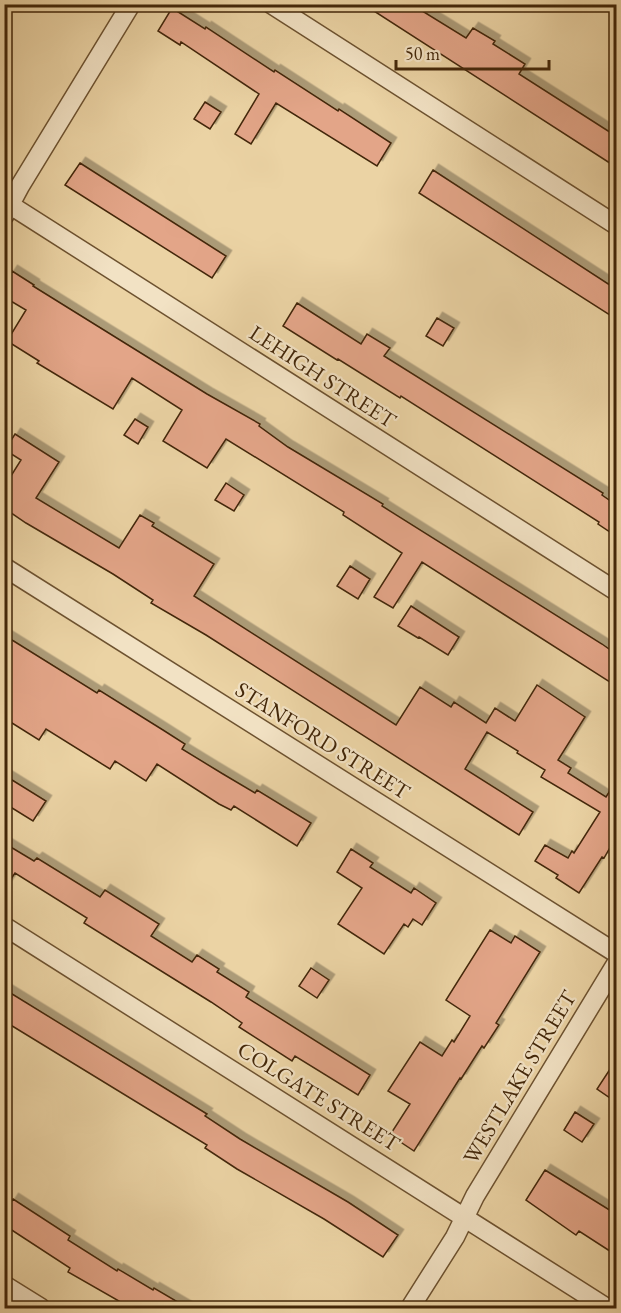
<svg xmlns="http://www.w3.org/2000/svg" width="621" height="1313" viewBox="0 0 621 1313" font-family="'EB Garamond',serif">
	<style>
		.building { fill: #e3a588; stroke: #432709; stroke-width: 1.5; filter: url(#shadow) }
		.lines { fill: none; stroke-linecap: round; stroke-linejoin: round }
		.minor-casing { stroke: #6d5230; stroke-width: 21 }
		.minor { stroke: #f2e2c4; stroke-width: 18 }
		.labels { text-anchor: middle; stroke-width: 4.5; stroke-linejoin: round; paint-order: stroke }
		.street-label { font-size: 22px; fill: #432709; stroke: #f2e2c4 }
	</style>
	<defs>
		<filter id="shadow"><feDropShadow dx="5.5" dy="-5.5" stdDeviation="0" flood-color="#0004"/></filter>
	</defs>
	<rect width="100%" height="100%" fill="#ebd3a4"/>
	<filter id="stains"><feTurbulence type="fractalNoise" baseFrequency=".00333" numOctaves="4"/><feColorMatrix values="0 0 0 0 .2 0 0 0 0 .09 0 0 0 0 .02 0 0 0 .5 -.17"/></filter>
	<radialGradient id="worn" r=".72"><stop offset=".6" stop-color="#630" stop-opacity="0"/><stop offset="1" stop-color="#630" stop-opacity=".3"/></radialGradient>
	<path class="building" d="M363,4H411L466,38L473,28L495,41L493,44L525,64L519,74L616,136V167Z
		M172,8L205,29L206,27L274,72L275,70L338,111L339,109L391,143L377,166L276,103L251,144L235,134L259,94L181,42L180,45L158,31Z
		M205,102L221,112L210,129L194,119Z
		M80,163L226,256L212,278L65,185Z
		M433,170L616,289V319L419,193Z
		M12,271L34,285L33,286L207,394L260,424L259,426L288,447L383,504L382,506L602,644L616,654V686L422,562L393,608L374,597L402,553L343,515L344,512L226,439L207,468L163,441L182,410L132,378L113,409L37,363L39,361L7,341L26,310L4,297V283Z
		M297,303L361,344L367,334L390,348L384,356L603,493L602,495L612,502L616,494V536L598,524L599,522L401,396L400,398L338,359L337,360L283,326Z
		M437,318L454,328L443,346L426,336Z
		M135,419L148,427L138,444L124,435Z
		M15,434L59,462L36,498L119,548L140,515L154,523L152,526L214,564L194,596L396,725L420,687L451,707L454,702L486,723L495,708L515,721L537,685L585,717L558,760L571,768L568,773L606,797L616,781V837L604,858L602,857L579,893L556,878L558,875L535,861L545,845L568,858L572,851L574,853L600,812L541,777L545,770L517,753L518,751L487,732L465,769L533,812L519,835L206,635L151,603L153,600L113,574L26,523L4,508V487L21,460L5,450Z
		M226,483L244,495L234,511L215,500Z
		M350,566L370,579L358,599L337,586Z
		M411,606L459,637L448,655L419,637L418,638L398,626Z
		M4,635L97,693L99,690L163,730L185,744L182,749L223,774L255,793L257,790L311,823L297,846L234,806L231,810L219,804L157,764L146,781L115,761L110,769L46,729L39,740L4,718Z
		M4,775L46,801L33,821L4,803Z
		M4,843L34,861L37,858L100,897L105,890L159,924L151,936L192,962L197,955L219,969L217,972L249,992L246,997L370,1075L358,1095L295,1056L292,1061L239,1027L242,1023L211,1002L84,923L87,918L15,873L4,889Z
		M351,849L373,863L370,867L411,893L414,888L436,903L422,925L413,919L408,927L404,924L384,954L338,924L362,888L337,872Z
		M490,930L511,943L515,936L540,952L496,1023L499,1025L484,1048L482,1046L461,1079L460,1078L414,1151L390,1135L410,1104L388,1091L420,1042L442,1056L452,1040L454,1042L470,1016L446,1000Z
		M311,968L329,980L317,998L299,986Z
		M4,989L207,1114L205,1116L240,1139L348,1202L398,1235L383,1257L324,1219L237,1169L205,1148L207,1145L4,1021Z
		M616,1060V1102L597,1089Z
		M575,1112L594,1124L582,1142L564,1130Z
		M545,1170L616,1214V1255L579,1231L576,1235L526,1200Z
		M13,1199L70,1236L68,1240L117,1271L118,1269L153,1290L154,1288L188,1308H131L68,1272L70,1268L4,1225V1213Z"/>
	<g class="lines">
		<g class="minor-casing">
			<path id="minor" d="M271,4L616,225
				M4,201L616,591
				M4,216L20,186L131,4
				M4,567L616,953
				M4,926L607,1308
				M4,1285L41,1308
				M410,1308L455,1237L475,1196L616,964"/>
		</g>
		<use href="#minor" class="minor"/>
	</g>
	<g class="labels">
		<g class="street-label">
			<text transform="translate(323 376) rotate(33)" y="8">LEHIGH STREET</text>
			<text transform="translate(323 740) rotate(32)" y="8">STANFORD STREET</text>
			<text transform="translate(519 1077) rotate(-59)" y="8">WESTLAKE STREET</text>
			<text transform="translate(319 1096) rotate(32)" y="8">COLGATE STREET</text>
		</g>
	</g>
	<rect width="621" height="1313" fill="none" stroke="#ebd3a4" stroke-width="24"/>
	<rect x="6" y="6" width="609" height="1301" fill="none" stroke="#432709" stroke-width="3"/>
	<rect x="12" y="12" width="597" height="1289" fill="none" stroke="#432709" stroke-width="1.5"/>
	<path d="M396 60v9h153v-9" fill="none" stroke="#432709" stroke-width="3"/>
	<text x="405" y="60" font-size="18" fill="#432709" stroke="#f2e2c4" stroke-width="4.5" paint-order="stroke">50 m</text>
	<rect width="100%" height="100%" filter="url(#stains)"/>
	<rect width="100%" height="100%" fill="url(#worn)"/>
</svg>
